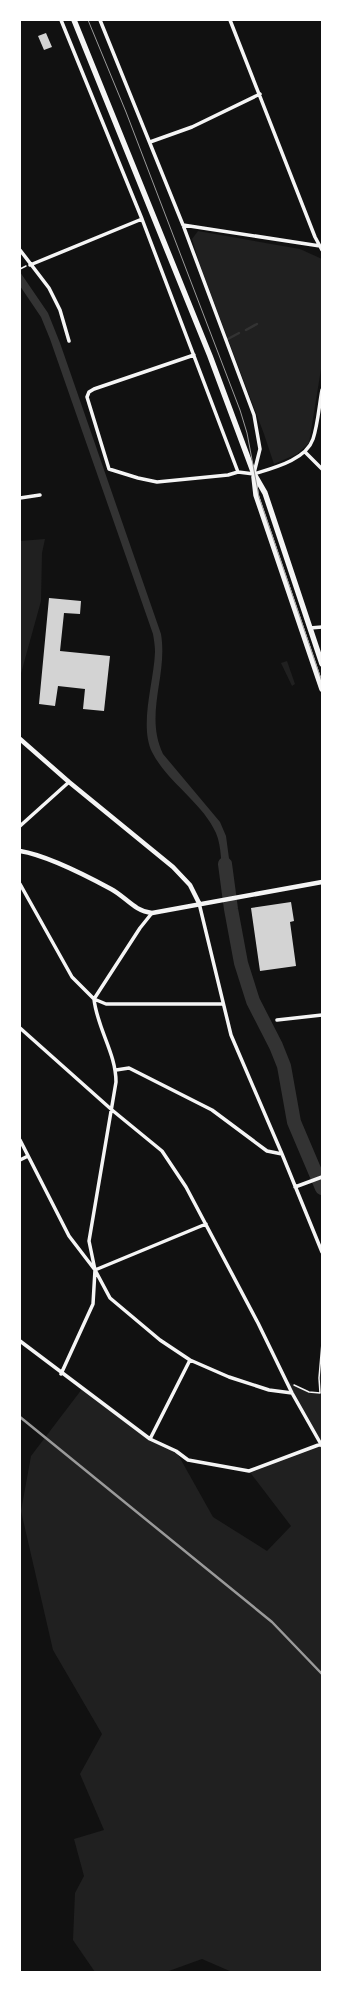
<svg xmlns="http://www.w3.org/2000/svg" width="342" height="1992" viewBox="0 0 342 1992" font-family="'Alegreya Sans',sans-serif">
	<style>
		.green { fill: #202020 }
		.water { fill: #333 }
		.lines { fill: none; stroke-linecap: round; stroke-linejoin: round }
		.stream { stroke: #333; stroke-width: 2.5 }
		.river { stroke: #333; stroke-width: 14 }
		.building { fill: #d3d3d3 }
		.path { stroke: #f5f5f5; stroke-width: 1.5 }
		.minor { stroke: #f5f5f5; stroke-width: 3.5 }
		.tertiary { stroke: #f5f5f5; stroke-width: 4.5 }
		.primary { stroke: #f5f5f5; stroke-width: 5.5 }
		.tram { stroke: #9a9a9a; stroke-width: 1 }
		.rail { stroke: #9a9a9a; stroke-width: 2.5 }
	</style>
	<rect width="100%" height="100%" fill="#111"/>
	<path class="green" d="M198,231L300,249L322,259V363L309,443L297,454L274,464L264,434L200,265L192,239Z
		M45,539L42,553L41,601L20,677V541Z
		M287,661L295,684L292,686L281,663Z
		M322,1343V1972H232L202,1959L166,1972H95L73,1940L75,1893L84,1876L74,1839L104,1830L80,1774L102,1734L53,1650L21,1511L31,1456L82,1389L150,1439L176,1451L213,1517L267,1551L291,1526L249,1471L321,1444L286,1380C296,1386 308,1395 320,1393L319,1378Z"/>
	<path class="water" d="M20,272L48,313L60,343L161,634C168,676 144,714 163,754L220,822L226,836L232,881L223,882C221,867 222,847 216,833C202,802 168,783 152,752C139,725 154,682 155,652C155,646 154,640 153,634L50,339L41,317L20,286Z"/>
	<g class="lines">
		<path class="stream" d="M246,330L257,324
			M226,340L239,333"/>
		<path class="river" d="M225,864L231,909L241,963L253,1001L276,1046L284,1066L294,1122L322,1188"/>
	</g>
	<path class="building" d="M46,33L52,47L44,50L38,36Z
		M49,598L81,601L80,614L64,613L60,651L110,656L104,711L83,709L85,689L58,686L55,706L39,704Z
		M291,902L294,921L290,922L296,966L260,971L251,908Z"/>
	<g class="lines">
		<path class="path" d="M20,269L26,266
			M294,1385L309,1392L320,1393L319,1378L322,1343"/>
		<path class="minor" d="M61,20L142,219L238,472
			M100,20L183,225L254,415L260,449L254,473
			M230,20L315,237L322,250
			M150,142L192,127L260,94
			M183,225L320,246
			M20,250L49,288L60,310L69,341
			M30,265L142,219
			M194,355L94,389L89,392L87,397L109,469L138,478L157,482L228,475L238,472
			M305,452L322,469
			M238,472L254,474
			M254,474C273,468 306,460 313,439C318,424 319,406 322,390
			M20,498L40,495
			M310,628L322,627
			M20,826L69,782
			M20,884L72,977L94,999L106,1004H223
			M199,903L231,1035L282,1154L322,1252
			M277,1020L322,1015
			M20,1028L112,1110L162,1151L186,1187L258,1323L292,1393L322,1446
			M116,1070L129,1068L212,1110L267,1151L282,1154
			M20,1140L69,1236L95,1270L110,1298L160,1340L190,1360L229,1377L269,1390L292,1393
			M20,1160L28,1156
			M295,1187L322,1177
			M95,1270L206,1224
			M20,1341L150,1439L176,1451L188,1460L249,1471L321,1444
			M61,1374L93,1304L95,1270L89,1241L116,1082C116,1053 97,1028 94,999L140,928L152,913
			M150,1439L190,1360"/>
		<path class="tertiary" d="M20,739L69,782L173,867L190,885L199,903
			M20,851C45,855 87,876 111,889C126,897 134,911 152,913L322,882"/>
		<path class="primary" d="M74,20L210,356L254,474L265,493L322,664
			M254,477L256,495L322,689"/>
		<path class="tram" d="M88,20L126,112L240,410L247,433L259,497L322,682"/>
		<path class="rail" d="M20,1417L272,1622L322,1674"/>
	</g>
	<rect width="342" height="1992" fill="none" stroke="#ffffff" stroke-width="42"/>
</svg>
